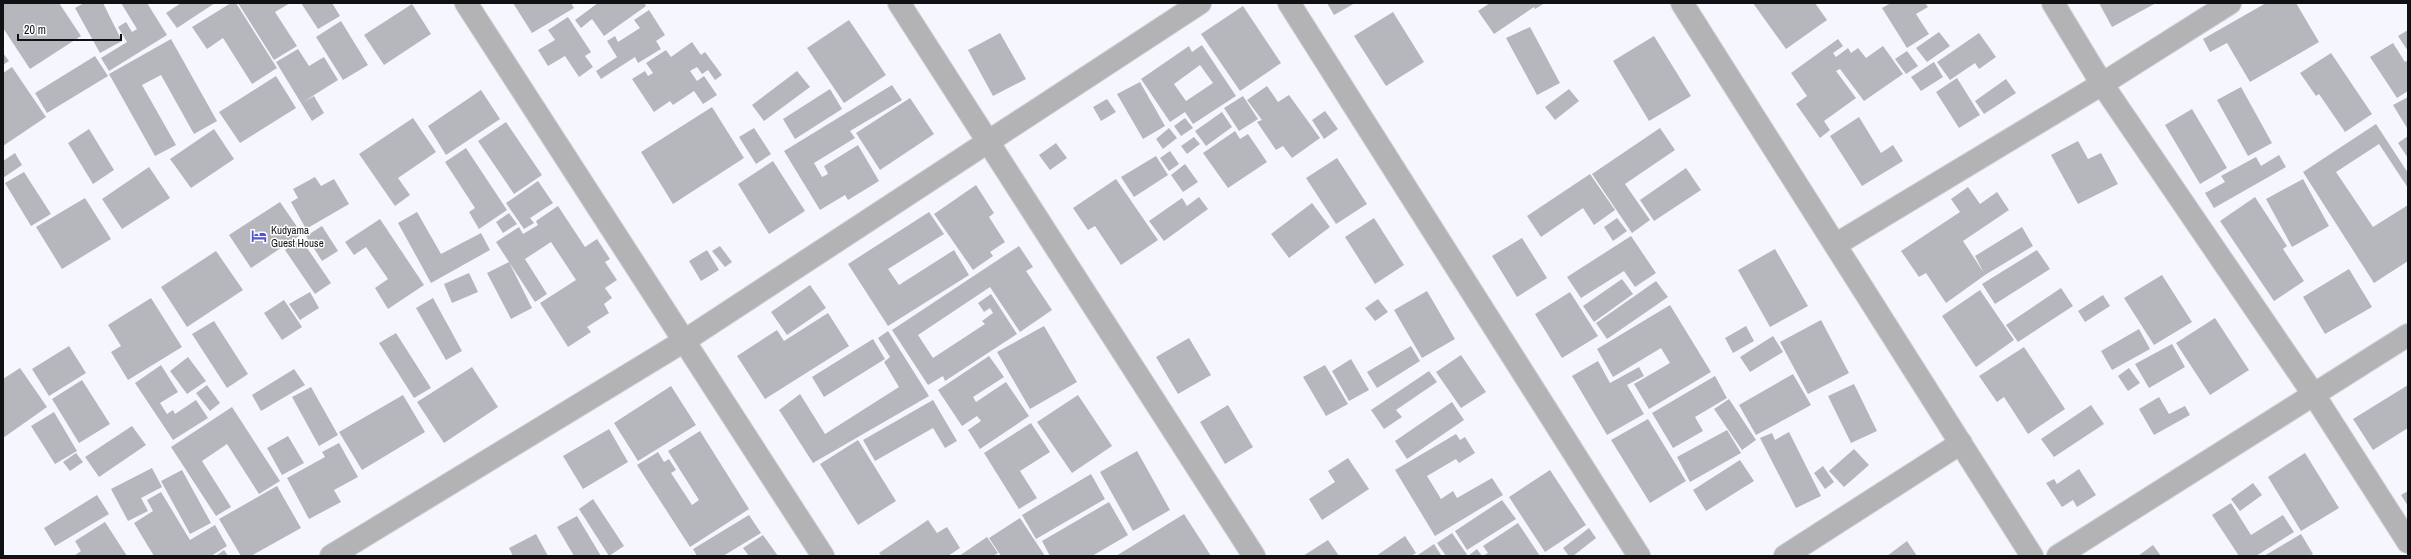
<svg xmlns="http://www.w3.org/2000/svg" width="2411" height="559" viewBox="0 0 2411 559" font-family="'Archivo Narrow',sans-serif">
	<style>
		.building { fill: #b5b7bd; fill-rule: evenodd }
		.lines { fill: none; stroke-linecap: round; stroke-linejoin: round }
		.street-casing { stroke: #d1d2d8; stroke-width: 24 }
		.street { stroke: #b3b3b6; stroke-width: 22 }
		.labels { text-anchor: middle; stroke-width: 3; stroke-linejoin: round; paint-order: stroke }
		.poi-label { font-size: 11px; fill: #101113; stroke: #fff; text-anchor: start }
	</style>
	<rect width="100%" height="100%" fill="#f6f7fe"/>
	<path class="building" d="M3,3H59L81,36L30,69L3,28Z
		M84,3H103L122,41L100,53L75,8Z
		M121,3H147L167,35L109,71L101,58L127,42L118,27L126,22L132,32L137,29Z
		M181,3H215L177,28L166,13Z
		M231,3H236L277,68L252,84L223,38L207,49L192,27Z
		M238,3H290L275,12L297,46L274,60Z
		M301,3H332L340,16L318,29Z
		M513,3H571L574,8L532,33Z
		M598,3H644L646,6L604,36L592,19L581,28L575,20Z
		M1327,3H1355L1334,15Z
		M1490,3H1545L1535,9L1534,7L1494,34L1478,11Z
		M1753,3H1815L1827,20L1786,49Z
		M1891,3H1925L1928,7L1916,14L1929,34L1907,48L1882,8Z
		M2099,3H2156L2112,27Z
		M2266,3H2296L2319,42L2250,82L2227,43L2210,52L2203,39Z
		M412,4L431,34L384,65L364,35Z
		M1243,6L1281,63L1240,91L1201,34Z
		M649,10L665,35L656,41L661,49L638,63L635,57L601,79L596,71L617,57L607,41L615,36L618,42L640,28L634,20Z
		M1393,12L1424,62L1386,86L1354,36Z
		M568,17L591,52L585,56L593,67L579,77L565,56L548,66L538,50L555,40L548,30Z
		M849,20L886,75L844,103L807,48Z
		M341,21L368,65L343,80L316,37Z
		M1530,27L1560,83L1537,95L1506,38Z
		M2408,30V51L2398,36Z
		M1939,32L1950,46L1927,62L1916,48Z
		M1000,33L1026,79L993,96L968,50Z
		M1979,33L1996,57L1979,69L1975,63L1950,80L1937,62Z
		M1654,36L1691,96L1649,121L1613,61Z
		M171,39L217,121L194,134L161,75L142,85L176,145L155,156L109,74Z
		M1838,39L1843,46L1833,53L1836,57L1848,48L1851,53L1858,48L1866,58L1883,46L1903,74L1864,101L1840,69L1836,71L1856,98L1824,121L1830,130L1820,138L1796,104L1807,96L1791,73Z
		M692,42L701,55L705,52L722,75L715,80L708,70L702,74L697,67L690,71L697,81L704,76L717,95L703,104L694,91L673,105L670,101L654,112L632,79L645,71L648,76L653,73L646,63L666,50L671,57Z
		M2393,43L2405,62L2408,60V91L2397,98L2370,57Z
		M1202,45L1236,96L1193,124L1185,112L1170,122L1141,79L1189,46L1192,52ZM1200,65L1213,83L1186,101L1174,84Z
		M298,49L309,66L324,57L338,80L303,102L314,96L324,113L312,121L276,62Z
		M1907,51L1918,66L1906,74L1895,59Z
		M3,53L9,61L3,65Z
		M2331,53L2372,114L2345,132L2319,94L2316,96L2300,73Z
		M95,56L108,76L47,113L35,93Z
		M1934,62L1943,77L1921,91L1911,77Z
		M12,67L46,117L3,146V73Z
		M797,71L810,87L764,121L752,105Z
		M276,76L296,108L240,143L219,112Z
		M1957,78L1980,115L1959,128L1936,92Z
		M2006,79L2016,93L1984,114L1975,101Z
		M1140,82L1165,126L1143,139L1117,94Z
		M892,85L902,100L850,131L855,138L814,163L822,177L828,174L824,166L858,145L879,181L848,200L845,195L820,210L784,151Z
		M1267,86L1278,102L1289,95L1320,138L1292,158L1283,146L1276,150L1257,122L1262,120L1247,100Z
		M2241,87L2272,143L2248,156L2217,100Z
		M830,89L842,109L795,139L783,119Z
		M1569,89L1579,101L1555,120L1545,107Z
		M481,90L500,119L446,155L428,126Z
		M1243,96L1258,119L1239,131L1224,108Z
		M2408,97V127L2407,128L2393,105Z
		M910,98L934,134L880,170L856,133Z
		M1107,99L1116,112L1101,121L1093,107Z
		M712,107L744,158L673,204L641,152Z
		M2192,109L2227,168L2200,184L2165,125Z
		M1325,111L1338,129L1324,139L1312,120Z
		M1222,112L1232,127L1206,146L1195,131Z
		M1859,117L1881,153L1893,145L1903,161L1862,186L1830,136Z
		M413,118L436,152L398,178L410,195L395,206L359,154Z
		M1185,118L1193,128L1181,136L1174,126Z
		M506,122L542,175L514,194L478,141Z
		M2376,124L2408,173V188L2379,144L2336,172L2373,227L2408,205V261L2374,283L2303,172Z
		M754,128L771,154L756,164L739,137Z
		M1169,128L1177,138L1163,149L1156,139Z
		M1660,128L1675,150L1625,184L1650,220L1632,233L1592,174Z
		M89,129L114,170L93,184L68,143Z
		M214,129L234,159L191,188L170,159Z
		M1235,131L1240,139L1248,134L1267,162L1228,188L1203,153Z
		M2408,136V158L2398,143Z
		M1194,137L1200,144L1187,154L1181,146Z
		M2078,141L2088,159L2101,153L2118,184L2078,204L2051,155Z
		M1056,143L1067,158L1050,170L1039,155Z
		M466,148L507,210L479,229L469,212L475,208L445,162Z
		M1170,151L1179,164L1169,171L1160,158Z
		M15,153L22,165L3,178V161Z
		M2279,155L2286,167L2214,208L2205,193L2225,182L2221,176L2256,157L2261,166Z
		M1156,156L1168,175L1134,197L1121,177Z
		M1337,158L1367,204L1336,224L1306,178Z
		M773,161L805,211L769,234L738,184Z
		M1185,164L1198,182L1183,192L1171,175Z
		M149,167L170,198L122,229L102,199Z
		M1686,168L1701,190L1654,221L1640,200Z
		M24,172L51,214L31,226L5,183Z
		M1590,174L1615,210L1594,225L1583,208L1541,237L1527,216Z
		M315,177L321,186L334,179L349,204L306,229L291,202L298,198L293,189Z
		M1116,179L1158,240L1121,265L1095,226L1088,230L1073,208Z
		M2303,179L2329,226L2292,247L2266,199Z
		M538,181L553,203L530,218L534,223L524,229L506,203Z
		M976,185L994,213L989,217L1005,242L990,252L993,256L973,270L934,214Z
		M1968,187L1980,204L1997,192L2009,210L1963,241L1984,273L1975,256L2022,227L2033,246L1985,275L1946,303L1926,273L1919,277L1901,251L1960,212L1951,199Z
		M1199,197L1208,209L1164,241L1149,221L1182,198L1187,206Z
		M2255,197L2287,246L2283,249L2304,281L2274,301L2220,221Z
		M85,198L111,239L62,269L36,227Z
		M280,202L302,234L251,268L229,235Z
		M1312,203L1330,227L1289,258L1271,234Z
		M558,206L585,247L597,239L610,259L605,262L617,280L605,288L612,298L604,304L609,313L587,327L591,332L568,347L540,303L576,280L551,242L525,259L547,294L535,302L496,242L519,227L523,234L538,225L536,221Z
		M417,212L441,254L481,233L490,250L431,283L398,223Z
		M929,212L944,234L888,269L899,285L954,250L969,275L888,326L848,264Z
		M509,213L517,224L503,233L496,222Z
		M1374,218L1404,265L1375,284L1345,237Z
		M1617,218L1627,231L1613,241L1604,227Z
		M380,219L424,285L388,309L375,288L388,279L366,247L354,255L345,242Z
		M322,226L338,251L322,261L306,236Z
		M1631,236L1656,273L1635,287L1624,271L1581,298L1567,277Z
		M1522,238L1547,278L1517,297L1492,256Z
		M301,239L331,283L315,294L285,250Z
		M720,246L732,262L725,267L712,251Z
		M1019,246L1033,267L1026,271L1052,310L1020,332L990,287L918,335L933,358L985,324L982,321L993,313L990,308L984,312L978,303L991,294L1017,334L945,381L943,376L928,385L892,330Z
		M1775,249L1808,306L1770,327L1738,270Z
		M707,250L719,270L701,281L689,261Z
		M2037,250L2050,269L1995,304L1982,284Z
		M216,251L243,290L187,327L161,287Z
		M509,262L532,308L511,319L487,273Z
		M2349,269L2372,307L2325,334L2303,297Z
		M469,273L478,292L452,303L444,284Z
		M2162,275L2192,322L2154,345L2124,298Z
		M1622,279L1633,294L1594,322L1583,306Z
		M1656,281L1668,297L1607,339L1596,323Z
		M810,285L826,308L787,335L771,312Z
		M2061,288L2073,306L2018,342L2006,325Z
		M1980,290L2014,340L1976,367L1942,316Z
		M1427,291L1455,339L1422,358L1394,310Z
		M310,292L319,308L300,320L289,304Z
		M1570,292L1598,336L1562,358L1535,314Z
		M2103,295L2110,306L2085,322L2078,311Z
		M151,298L182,347L128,380L111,352L121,346L108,325Z
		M433,298L462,351L446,360L416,308Z
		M1378,299L1388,312L1375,321L1365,308Z
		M284,300L302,327L282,340L264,313Z
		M1670,305L1711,372L1649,409L1634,384L1670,363L1661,348L1613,377L1597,349Z
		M828,313L849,346L765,399L737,356L777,330L784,341Z
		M2215,318L2249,370L2210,395L2176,343Z
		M1821,320L1849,373L1808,394L1780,342Z
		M214,321L248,374L227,388L192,334Z
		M1044,326L1077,382L1030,409L997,352Z
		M1746,326L1754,341L1733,353L1725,338Z
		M2139,329L2150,349L2112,370L2101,351Z
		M888,331L929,396L813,463L779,410L800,394L825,434L899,387L884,362L890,357L878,338Z
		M396,333L431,388L414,398L379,343Z
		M1773,336L1783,352L1750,372L1740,357Z
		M1189,338L1211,375L1178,394L1156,357Z
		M873,339L885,359L824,397L812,377Z
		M2172,344L2185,367L2149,388L2135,364Z
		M69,346L86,373L49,396L32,369Z
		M1411,346L1420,361L1377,388L1367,372Z
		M2024,347L2065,409L2028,434L2004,397L1997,402L1979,376Z
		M1461,355L1486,392L1461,408L1436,372Z
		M989,356L1004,377L973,397L976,402L1006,382L1029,416L980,449L968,430L981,421L977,416L962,426L938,390Z
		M188,357L206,381L187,394L170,371Z
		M1351,359L1369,390L1349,401L1332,371Z
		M1598,361L1610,383L1639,367L1644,376L1627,385L1644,414L1607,435L1572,376Z
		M161,365L178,392L160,403L167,414L173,410L175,414L196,400L208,418L173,440L135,383Z
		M1325,365L1348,404L1326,416L1303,377Z
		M472,367L498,407L444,443L417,402Z
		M20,368L47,407L3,438V379Z
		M2129,368L2140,383L2128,391L2118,376Z
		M294,369L305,385L261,411L252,395Z
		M1429,371L1437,382L1396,410L1402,417L1384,429L1371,410Z
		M1793,374L1811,405L1756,435L1739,405Z
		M1715,376L1727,398L1695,417L1703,431L1673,448L1652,413Z
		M82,380L110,424L79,443L52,399Z
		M1854,384L1877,431L1851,443L1828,396Z
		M207,385L220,403L210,411L196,393Z
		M2408,385V428L2373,450L2353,419Z
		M671,386L696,425L638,461L614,423Z
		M311,387L338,435L319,446L292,397Z
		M403,395L425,432L362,470L339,432Z
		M1078,395L1112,446L1072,473L1037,422Z
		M2159,397L2169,414L2185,406L2190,415L2154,435L2139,409Z
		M1729,399L1756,440L1742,450L1714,409Z
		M933,400L957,441L945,448L933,428L875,461L863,440Z
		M1452,402L1464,420L1407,459L1395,441Z
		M1228,405L1253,447L1225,464L1200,422Z
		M2091,405L2104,424L2054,457L2041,439Z
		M232,407L280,481L259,494L227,444L202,461L231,507L216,516L171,447Z
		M54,412L77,451L55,464L31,426Z
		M1648,419L1686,481L1650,503L1611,440Z
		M1031,423L1050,452L1020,471L1037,498L1019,509L984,453Z
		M132,426L146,445L99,477L85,457Z
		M609,429L628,462L583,489L563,456Z
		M1727,430L1741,453L1690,482L1677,457Z
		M700,431L749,509L690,547L637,465L658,452L664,462L669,459L676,470L671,473L692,505L699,500L668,451Z
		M1789,432L1821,496L1796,508L1760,438L1772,433L1775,440Z
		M1456,434L1460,440L1465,437L1475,453L1459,463L1456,459L1427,476L1441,499L1453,491L1457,498L1492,478L1503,495L1435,536L1395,470Z
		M288,436L304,463L282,475L267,448Z
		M858,440L896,501L858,525L820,464Z
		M339,443L358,477L334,490L341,502L309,519L287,478L325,457L322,452Z
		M1854,449L1869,465L1844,487L1829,471Z
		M1137,451L1170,510L1133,531L1100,472Z
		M76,453L83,462L70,471L63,462Z
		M2305,453L2339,508L2301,531L2268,477Z
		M1348,458L1369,489L1322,520L1309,499L1335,482L1328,471Z
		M1740,460L1754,481L1706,511L1693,490Z
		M1823,466L1834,482L1825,489L1814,473Z
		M152,468L162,487L141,498L148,511L128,521L111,489Z
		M2079,469L2096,495L2077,507L2073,500L2062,507L2046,483L2054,479L2057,484Z
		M182,470L211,523L190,534L161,481Z
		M1550,470L1586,525L1545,552L1509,497Z
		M1091,474L1105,499L1036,539L1022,515Z
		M2253,483L2262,495L2240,511L2231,499Z
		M277,486L301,528L251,556H241L219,519Z
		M2408,491V506L2401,495Z
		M161,492L190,540L215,525L227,546L211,556H154L134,523L153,511L147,500Z
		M97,495L109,514L55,546L44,528Z
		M593,499L624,546L609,556L579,509Z
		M1502,500L1516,519L1467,550L1455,531Z
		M1109,502L1128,535L1092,556H1050L1042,541Z
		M2231,503L2251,535L2283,515L2294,532L2256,556H2239L2212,515Z
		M1184,514L1211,556H1116Z
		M749,515L761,533L723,556H697L693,549Z
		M577,516L601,556H574L557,527Z
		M1020,518L1045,556H1001L989,538Z
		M928,520L937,533L947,527L960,548L948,556H882L879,553Z
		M105,522L127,556H74L81,551L75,541Z
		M1518,523L1540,556H1483L1488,553L1483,546Z
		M1589,528L1596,538L1573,556H1569L1563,548Z
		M1452,533L1468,556H1446L1437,543Z
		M536,534L548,556H513L509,548Z
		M2301,534L2313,554L2309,556H2264Z
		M763,535L778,556H749L743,548Z
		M1405,536L1416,553L1411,556H1376Z
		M987,537L998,553L993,556H959Z
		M1328,540L1339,556H1303Z
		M1907,541L1917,556H1887Z
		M1434,544L1441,555L1418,556V555Z
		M2153,545L2161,556H2138Z
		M1477,549L1482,556H1468Z
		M224,550L228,556H216Z"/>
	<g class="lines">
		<g class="street-casing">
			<path id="street" d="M466,3L823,556
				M899,3L1254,556
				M1289,3L1639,556
				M1682,3L2032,556
				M2053,3L2102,84L2314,395L2408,542
				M1835,245L2102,84L2230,3
				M331,556L684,341L1200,3
				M1785,556L1961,443
				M2058,556L2408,335"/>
		</g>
		<use href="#street" class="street"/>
	</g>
	<defs>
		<g id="hotel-bare" transform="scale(1.2)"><path d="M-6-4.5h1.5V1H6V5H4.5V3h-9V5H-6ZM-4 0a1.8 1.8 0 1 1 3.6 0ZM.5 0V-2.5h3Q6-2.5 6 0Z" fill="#5454cb" stroke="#fff" stroke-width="2.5" paint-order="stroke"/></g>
	</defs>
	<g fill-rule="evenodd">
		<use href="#hotel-bare" x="259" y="236"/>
	</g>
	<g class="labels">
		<g class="poi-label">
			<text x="271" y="234">Kudyama<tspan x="271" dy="13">Guest House</tspan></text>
		</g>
	</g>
	<rect width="2411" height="559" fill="none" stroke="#101113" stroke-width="8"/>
	<path d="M18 34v6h103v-6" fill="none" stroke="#101113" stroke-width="2"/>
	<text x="24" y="34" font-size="12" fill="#101113" stroke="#ffffff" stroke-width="3" paint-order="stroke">20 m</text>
</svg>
